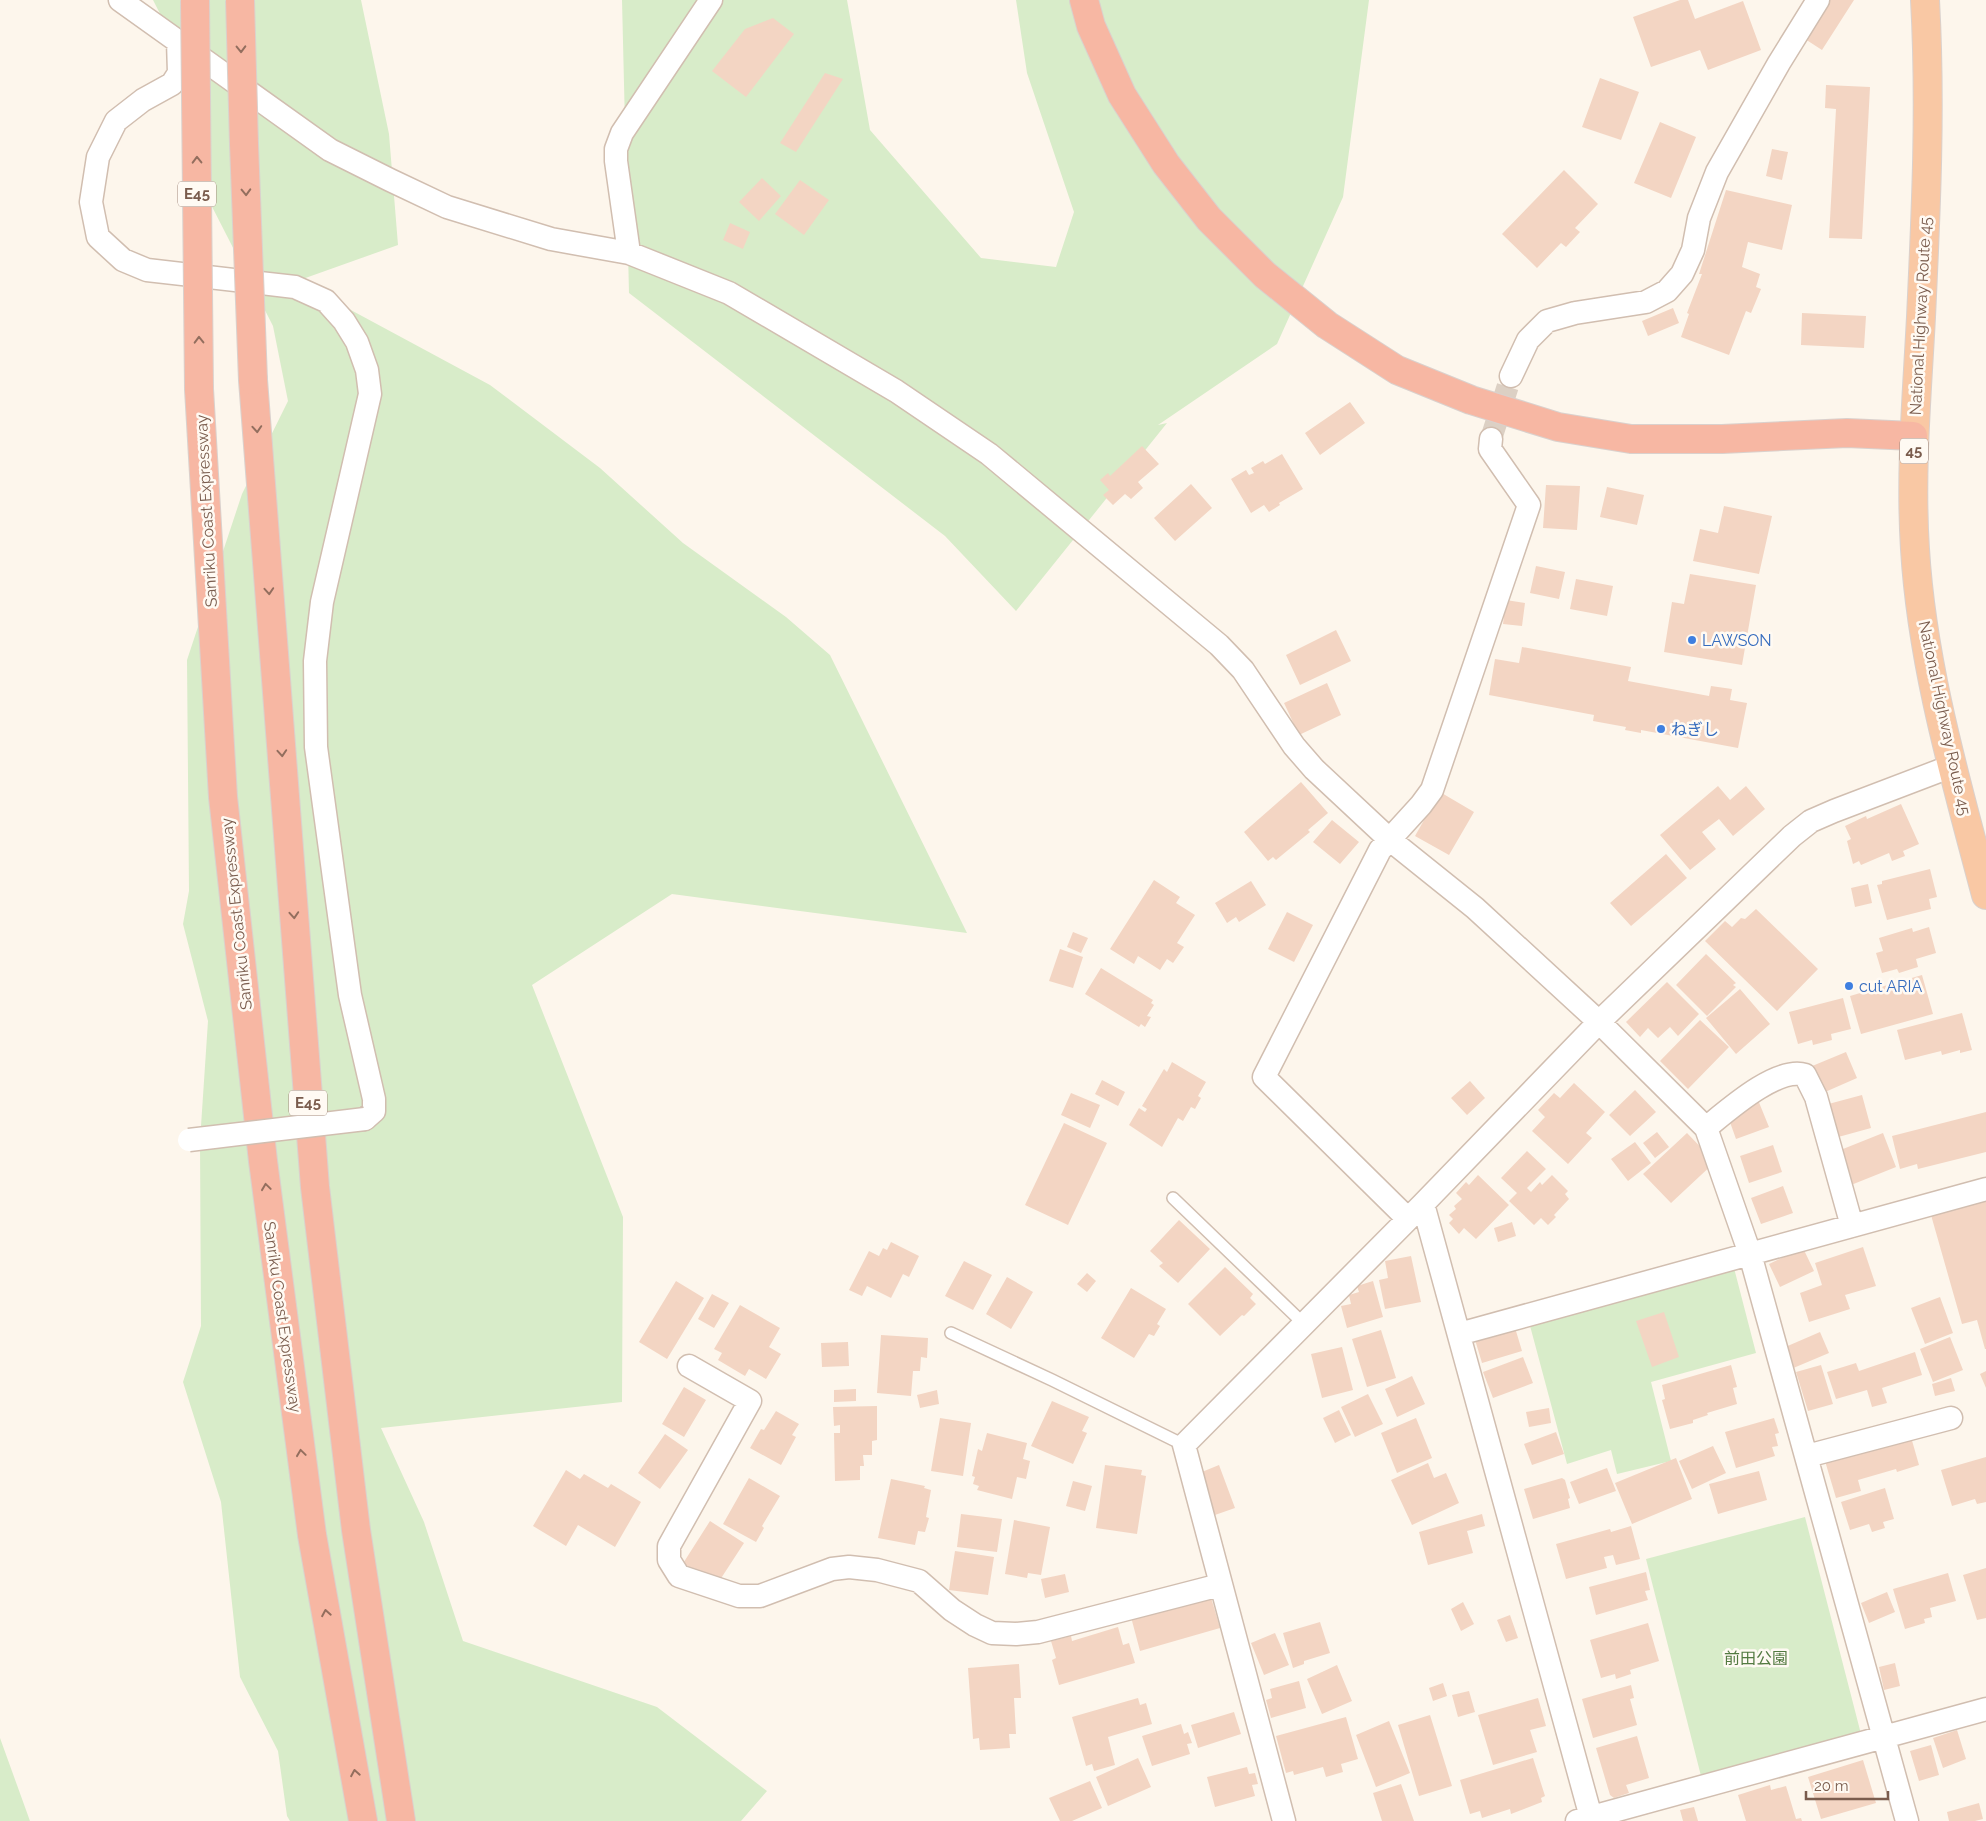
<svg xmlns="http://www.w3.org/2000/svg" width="1986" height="1821" viewBox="0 0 1986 1821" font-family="Raleway,'Noto Sans JP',sans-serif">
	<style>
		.green { fill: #d8ecc9 }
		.building { fill: #f3d5c3 }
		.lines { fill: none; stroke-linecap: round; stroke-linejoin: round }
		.minor-tunnel { stroke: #dcd0c4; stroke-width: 22; stroke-dasharray: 22 11; stroke-linecap: butt }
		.service-casing { stroke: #d1beb0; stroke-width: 14 }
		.minor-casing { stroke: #d1beb0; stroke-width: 25 }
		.trunk-casing { stroke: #dad1cd; stroke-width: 30 }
		.motorway-casing { stroke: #dad1cd; stroke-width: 30 }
		.service { stroke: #fff; stroke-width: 11 }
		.minor { stroke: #fff; stroke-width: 22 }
		.trunk { stroke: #f9c8a4; stroke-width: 28 }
		.motorway { stroke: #f7b7a3; stroke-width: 28 }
		.minor-bridge-casing { stroke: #d1beb0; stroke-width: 25; stroke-linecap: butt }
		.motorway-bridge-casing { stroke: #dad1cd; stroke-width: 30; stroke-linecap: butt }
		.minor-bridge { stroke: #fff; stroke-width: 22 }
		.motorway-bridge { stroke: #f7b7a3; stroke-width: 28 }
		.oneway { stroke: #936e5e }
		.shop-dot { fill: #3f7fe0; stroke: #fffaf3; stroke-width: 2 }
		.labels { text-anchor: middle; stroke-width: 5; stroke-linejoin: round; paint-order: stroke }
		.shield { fill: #fffaf3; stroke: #a28b7f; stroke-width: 1 }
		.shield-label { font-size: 15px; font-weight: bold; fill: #7a5c4d }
		.street-label { font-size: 16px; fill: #7a5c4d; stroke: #fffaf3 }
		.shop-label { font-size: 16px; fill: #366cbe; stroke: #fffaf3; text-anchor: start }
		.park-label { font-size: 16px; fill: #537a41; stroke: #fffaf3 }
	</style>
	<rect width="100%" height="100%" fill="#fdf6ec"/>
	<path class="green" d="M153,0H361L389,134L398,245L297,281L490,385L600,468L683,543L786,617L830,655L967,933L672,894L532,985L623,1217L622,1402L381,1428L424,1522L463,1641L657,1707L767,1791L741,1821H290L287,1816L278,1751L240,1677L221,1502L183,1382L201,1326L200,1141L208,1021L183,924L189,891L187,660L242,494L288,401L273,326L203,189L202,96Z
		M622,0H847L870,130L981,258L1056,267L1074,212L1027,73L1016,0H1369L1343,197L1277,344L1158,425L1167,423L1016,611L945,536L629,293Z
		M1734,1268L1756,1353L1651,1382L1671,1461L1617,1474L1611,1450L1567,1464L1529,1322Z
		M1805,1517L1861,1734L1701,1776L1646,1559Z
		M0,1738L30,1821H0Z"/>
	<path class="building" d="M1680,0H1688L1695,19L1743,1L1761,50L1708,70L1700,50L1651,67L1633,17Z
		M1829,0H1854L1822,50L1805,39Z
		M773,18L794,34L746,97L712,71L745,29Z
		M825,73L843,79L796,152L780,143Z
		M1600,78L1639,92L1621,140L1582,127Z
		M1826,85L1870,87L1862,239L1829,238L1836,109L1825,108Z
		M1660,122L1696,137L1671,198L1634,183Z
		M1772,149L1788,152L1782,180L1766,176Z
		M1564,170L1598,204L1575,228L1580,232L1566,247L1561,243L1537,268L1502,234Z
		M762,178L781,196L759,221L739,202Z
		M800,180L829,200L804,235L775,214Z
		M1726,190L1792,205L1782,250L1748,242L1742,267L1760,274L1756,287L1761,289L1751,313L1746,311L1729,355L1681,337L1689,314L1687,313L1702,274H1699Z
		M730,223L750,232L743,249L723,240Z
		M1673,308L1679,323L1648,336L1642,321Z
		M1802,313L1866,316L1864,348L1801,345Z
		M1350,402L1365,423L1320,455L1305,433Z
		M1142,446L1159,464L1138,482L1143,488L1131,499L1125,494L1113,505L1103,495L1109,490L1100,480L1108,473L1110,476Z
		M1282,454L1303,489L1279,503L1280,505L1269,512L1264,505L1251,513L1231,479L1246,470L1249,475L1254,473L1251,468L1263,461L1265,464Z
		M1191,484L1212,508L1175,541L1154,518Z
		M1546,485L1580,486L1577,530L1543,528Z
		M1607,487L1644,495L1637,525L1600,517Z
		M1724,506L1772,516L1759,574L1693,561L1700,529L1718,533Z
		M1536,566L1565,572L1559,599L1530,593Z
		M1690,574L1756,585L1742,665L1664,652L1672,602L1684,604Z
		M1576,579L1613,586L1607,616L1570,609Z
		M1506,600L1525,603L1522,626L1503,624Z
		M1336,630L1351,661L1300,685L1286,655Z
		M1522,647L1631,667L1628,681L1709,696L1711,686L1732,689L1730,700L1747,703L1738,748L1641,730V733L1625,730L1626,727L1593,721L1594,715L1489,695L1495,659L1519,663Z
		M1327,683L1341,715L1299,735L1284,703Z
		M1301,782L1328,813L1308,830L1310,832L1276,860L1273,857L1268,861L1244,832Z
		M1718,786L1730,800L1746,786L1765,809L1733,836L1719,819L1702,832L1716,849L1690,870L1660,835Z
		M1440,792L1474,812L1449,855L1415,836Z
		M1901,804L1919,844L1903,851L1905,856L1892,861L1889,853L1861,865L1859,861L1853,864L1847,841L1851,839L1845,826L1866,816L1867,819Z
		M1332,820L1359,842L1340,864L1313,842Z
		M1666,854L1687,878L1631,926L1610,903Z
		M1930,869L1937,897L1929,899L1931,909L1887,920L1877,885L1882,884V881Z
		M1154,880L1180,897L1176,903L1195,915L1177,943L1184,947L1173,963L1167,959L1160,970L1138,956L1134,964L1110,949Z
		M1251,881L1266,905L1239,922L1236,917L1227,923L1215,903Z
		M1868,884L1872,903L1855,907L1851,888Z
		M1756,909L1818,969L1777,1011L1705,941L1725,921L1732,927L1741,918L1745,919Z
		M1287,912L1313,925L1294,962L1268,949Z
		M1929,927L1936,953L1916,959L1918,967L1899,973L1897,969L1882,973L1876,953L1883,951L1879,938L1912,928L1913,932Z
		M1073,932L1088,938L1081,953L1067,947Z
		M1060,949L1083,957L1073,988L1049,981Z
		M1706,954L1736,983L1733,985L1736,987L1707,1016L1676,985Z
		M1101,968L1153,1000L1151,1003L1154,1005L1147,1016L1151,1017L1145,1027L1141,1024L1139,1027L1085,994Z
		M1922,975L1933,1014L1861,1034L1850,996Z
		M1667,982L1699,1014L1678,1036L1670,1027L1658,1038L1648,1028L1640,1037L1626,1022Z
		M1740,989L1770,1024L1736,1054L1706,1018Z
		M1843,998L1851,1029L1831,1034L1832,1040L1813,1045L1812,1040L1798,1044L1789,1012Z
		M1962,1013L1972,1050L1960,1053V1050L1942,1055L1941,1051L1905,1060L1897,1030Z
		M1700,1020L1729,1047L1688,1089L1660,1061Z
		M1846,1052L1857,1078L1816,1096L1805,1069Z
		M1172,1062L1206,1082L1198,1096L1201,1098L1195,1109L1191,1107L1183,1121L1178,1118L1162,1147L1129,1125L1139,1108L1145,1112L1147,1109L1142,1106L1164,1069L1167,1072Z
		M1102,1080L1125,1092L1118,1106L1095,1094Z
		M1470,1081L1485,1098L1467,1115L1451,1098Z
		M1574,1083L1605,1112L1586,1133L1592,1138L1568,1164L1532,1131L1545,1117L1538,1110L1554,1093L1560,1098Z
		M1635,1090L1656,1112L1630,1136L1609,1115Z
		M1071,1093L1100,1105L1090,1128L1061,1115Z
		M1862,1095L1871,1128L1831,1139L1821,1106Z
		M1758,1100L1769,1127L1736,1139L1726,1111Z
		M1986,1112V1152L1918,1169L1917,1164L1900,1169L1892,1136Z
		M1064,1123L1107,1143L1068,1225L1025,1205Z
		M1657,1132L1669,1147L1655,1158L1643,1143Z
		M1687,1133L1715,1162L1671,1203L1643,1174Z
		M1883,1133L1896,1167L1851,1185L1838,1151Z
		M1635,1142L1651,1163L1628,1181L1611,1159Z
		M1773,1145L1782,1172L1749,1183L1740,1156Z
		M1527,1151L1546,1169L1527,1188L1531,1192L1540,1182L1542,1185L1552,1175L1568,1191L1565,1194L1569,1199L1554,1215L1556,1217L1548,1225L1541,1218L1534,1225L1509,1201L1517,1193L1501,1178Z
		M1478,1175L1509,1205L1476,1239L1464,1228L1459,1234L1449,1223L1453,1219L1449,1215L1456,1209L1454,1206L1462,1199L1456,1193L1466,1182L1469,1185Z
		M1783,1186L1793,1213L1761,1224L1751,1198Z
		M1986,1199V1349H1985L1977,1320L1962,1324L1931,1215Z
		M1179,1220L1210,1249L1178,1283L1159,1266L1163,1263L1150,1251Z
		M1512,1222L1516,1236L1498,1242L1494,1228Z
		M891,1242L919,1256L909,1277L903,1274L891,1298L867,1286L862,1296L849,1290L869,1251L879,1256L883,1248L887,1250Z
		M1863,1247L1876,1286L1845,1295L1850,1309L1809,1322L1800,1293L1822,1285L1815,1263Z
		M1803,1248L1814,1271L1780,1287L1769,1264Z
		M1411,1256L1421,1302L1385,1309L1379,1280L1388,1278L1385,1261Z
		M964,1261L992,1275L973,1310L945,1296Z
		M1225,1267L1253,1294L1250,1298L1256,1304L1244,1316L1242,1315L1220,1336L1188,1304Z
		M1087,1273L1096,1281L1087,1292L1077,1284Z
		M1007,1277L1033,1292L1011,1329L986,1314Z
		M676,1281L704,1298L667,1359L639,1342Z
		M1373,1281L1383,1317L1347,1328L1341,1306L1351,1304L1349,1295L1359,1292L1357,1286Z
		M1131,1288L1166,1309L1157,1324L1160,1326L1154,1336L1149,1334L1134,1358L1101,1338Z
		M712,1294L729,1303L714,1328L698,1319Z
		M1940,1297L1953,1333L1925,1344L1911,1308Z
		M740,1305L780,1328L769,1347L781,1354L766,1379L749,1369L745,1376L718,1360L722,1353L714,1349Z
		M1664,1312L1679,1357L1652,1367L1636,1321Z
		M1513,1321L1522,1351L1482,1363L1473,1333Z
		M1381,1330L1396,1378L1367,1387L1352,1339Z
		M1820,1332L1829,1353L1791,1369L1783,1348Z
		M881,1335L928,1338L927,1358L921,1357L920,1371H913L911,1396L877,1393Z
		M1950,1337L1963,1370L1933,1382L1920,1349Z
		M848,1342L849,1366L822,1367L821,1343Z
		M1342,1347L1353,1390L1322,1398L1311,1354Z
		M1915,1352L1922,1375L1882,1388L1887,1403L1872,1407L1867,1390L1836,1399L1827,1372L1856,1363L1859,1371Z
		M1523,1357L1533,1383L1493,1398L1483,1372Z
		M1731,1365L1737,1387L1733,1388L1737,1404L1707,1413L1708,1415L1693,1420V1423L1670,1429L1662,1400L1665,1399L1662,1385Z
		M1821,1365L1833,1404L1808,1411L1796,1372Z
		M1986,1371V1388L1980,1374Z
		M1412,1376L1425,1404L1397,1417L1385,1389Z
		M1951,1378L1955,1391L1935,1396L1932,1384Z
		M684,1387L706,1400L684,1437L662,1424Z
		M856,1389V1401L834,1402V1390Z
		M937,1390L939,1404L920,1408L917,1395Z
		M1368,1394L1383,1424L1355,1437L1341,1407Z
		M1052,1401L1089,1417L1082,1431L1087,1433L1073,1464L1031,1446Z
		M877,1406V1440L872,1441V1455H863L864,1466H860V1480L835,1481L834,1433H840V1425L834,1426L833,1407Z
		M1549,1408L1551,1423L1529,1427L1526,1412Z
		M1339,1410L1351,1435L1335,1443L1323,1418Z
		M776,1411L799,1424L792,1435L796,1437L781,1465L750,1448L761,1429L764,1430Z
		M940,1418L971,1423L963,1476L931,1471Z
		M1416,1418L1432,1458L1397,1473L1381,1433Z
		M1774,1418L1779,1433L1775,1434L1778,1446L1772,1447L1775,1456L1736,1468L1725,1432Z
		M1556,1432L1564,1454L1532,1465L1524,1444Z
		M987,1433L1027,1443L1023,1459L1030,1461L1026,1479L1017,1477L1012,1499L977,1490L979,1486L973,1484L975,1477L972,1476L978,1449L982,1451Z
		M665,1434L688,1450L660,1489L638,1473Z
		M1911,1437L1919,1465L1897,1472L1896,1469L1858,1480L1861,1491L1836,1498L1825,1461Z
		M1713,1446L1726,1473L1692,1489L1679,1461Z
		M1986,1457V1502L1977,1504L1975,1499L1952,1506L1941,1470Z
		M1676,1458L1692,1499L1632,1524L1615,1483Z
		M1428,1463L1434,1478L1446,1473L1459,1503L1412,1525L1391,1480Z
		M1105,1465L1142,1470L1141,1475L1146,1476L1137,1534L1096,1528Z
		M1219,1465L1235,1508L1212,1516L1197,1474Z
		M1607,1468L1616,1491L1579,1504L1570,1482Z
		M566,1470L580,1479L584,1474L608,1488L611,1484L641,1502L615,1547L578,1525L566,1546L533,1526Z
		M1759,1471L1767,1500L1718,1514L1709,1484Z
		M749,1478L780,1496L762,1526L764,1528L756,1542L723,1524Z
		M1562,1478L1565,1480L1570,1498L1568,1499L1570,1508L1533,1519L1524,1489Z
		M891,1479L925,1486L924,1488L931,1490L926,1517L929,1518L925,1532L918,1531L915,1545L878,1538Z
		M1073,1481L1092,1486L1085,1511L1066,1506Z
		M1885,1488L1894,1519L1883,1522L1885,1528L1872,1532L1869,1524L1850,1530L1841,1502Z
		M961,1514L1002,1519L997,1552L957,1547Z
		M1482,1514L1485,1526L1467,1531L1473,1553L1428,1565L1419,1532Z
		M1014,1520L1050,1527L1041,1575L1028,1573L1027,1578L1005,1574Z
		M710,1521L744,1543L716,1586L682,1565Z
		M1631,1526L1640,1559L1616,1565L1613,1555L1604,1557L1607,1568L1566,1579L1556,1544L1610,1529L1611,1532Z
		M955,1551L994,1557L988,1595L949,1590Z
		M1986,1568V1618L1977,1620L1963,1575Z
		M1646,1572L1650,1590L1645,1591L1648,1600L1596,1615L1589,1587Z
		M1948,1573L1956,1601L1930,1608L1932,1617L1924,1619L1925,1623L1905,1629L1893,1589Z
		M1065,1574L1069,1592L1045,1598L1041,1579Z
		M1887,1592L1895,1612L1869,1623L1861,1603Z
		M1210,1594L1220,1628L1140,1651L1131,1617Z
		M1463,1602L1474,1624L1461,1631L1451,1609Z
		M1510,1615L1518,1638L1506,1642L1497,1620Z
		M1320,1622L1330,1653L1304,1661V1664L1293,1668L1283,1633Z
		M1648,1623L1659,1661L1630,1670L1631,1674L1616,1679L1615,1674L1601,1678L1590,1640Z
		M1118,1627L1123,1645L1129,1643L1135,1663L1059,1685L1052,1660L1056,1658L1051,1641L1071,1636L1072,1641Z
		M1275,1633L1289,1665L1264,1675L1251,1643Z
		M1895,1663L1900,1686L1884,1690L1879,1667Z
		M1019,1664L1021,1698H1014L1016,1734H1009L1010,1748L980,1750L979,1738L973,1739L968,1668Z
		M1337,1665L1352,1701L1322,1714L1307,1679Z
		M1299,1681L1306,1708L1271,1718L1266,1700L1272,1698L1270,1689Z
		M1443,1683L1447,1696L1433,1701L1429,1688Z
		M1631,1685L1634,1698L1630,1699L1637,1725L1593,1738L1582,1699Z
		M1469,1691L1475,1712L1458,1717L1452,1695Z
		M1138,1698L1140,1705L1146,1703L1152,1724L1108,1737L1115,1765L1094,1771L1092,1764L1086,1766L1072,1717Z
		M1538,1698L1546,1726L1530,1730L1537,1752L1493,1765L1478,1715Z
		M1234,1712L1241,1734L1198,1748L1191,1725Z
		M1430,1715L1452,1786L1419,1796L1398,1725Z
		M1346,1717L1358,1759L1341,1764L1343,1772L1326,1777L1323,1767L1294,1775L1293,1771L1286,1773L1276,1736Z
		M1389,1721L1410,1773L1376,1787L1356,1735Z
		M1181,1724L1184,1734L1188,1732L1192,1743L1187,1744L1190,1754L1152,1766L1142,1736Z
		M1957,1730L1966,1759L1943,1768L1933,1738Z
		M1637,1736L1649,1778L1626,1785L1629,1793L1614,1798L1610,1795L1596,1748Z
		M1931,1745L1939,1775L1919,1781L1910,1751Z
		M1138,1758L1151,1787L1108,1806L1096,1777Z
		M1533,1758L1545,1796L1541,1798L1542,1802L1511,1814L1510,1809L1482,1818L1480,1811L1470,1814L1460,1780Z
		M1863,1760L1876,1803L1821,1819L1808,1777Z
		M1247,1767L1249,1774L1255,1773L1258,1784L1252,1785L1255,1796L1215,1807L1207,1777Z
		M1090,1781L1102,1808L1072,1821H1060L1049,1798Z
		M1401,1784L1414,1821H1382L1373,1793Z
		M1770,1785L1771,1790L1786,1786L1796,1819L1801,1818L1802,1821H1746L1738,1795Z
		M1979,1803L1983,1819L1975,1821H1949L1947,1812Z
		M1694,1807L1698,1821H1683L1680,1810Z"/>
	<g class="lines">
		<path class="minor-tunnel" d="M1491,439L1511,376"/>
		<g class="service-casing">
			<path id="service" d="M1173,1198L1304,1324
				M951,1333L1052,1380L1184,1445"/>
		</g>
		<g class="minor-casing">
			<path id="minor" d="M120,0L330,150L390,180L447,207L551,239L629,253L729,293L896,391L989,454L1219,645L1243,670L1294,746L1314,769L1389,839L1475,908L1599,1022L1706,1128L1750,1254L1907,1821
				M178,41L179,73L172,84L143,100L116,121L98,157L91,202L98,237L123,260L147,270L295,287L326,301L344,321L357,342L367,370L370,394L322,602L315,661L316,747L350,995L374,1099V1111L365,1119
				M629,253L616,161V149L622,133L711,0
				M1511,376L1528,340L1547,321L1575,313L1646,302L1667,291L1682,274L1693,250L1699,218L1717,172L1779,63L1818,0
				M1706,1128C1727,1111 1777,1066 1805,1075L1816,1097L1852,1226
				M1423,1204L1592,1821
				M1408,1219L1264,1077L1380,850L1421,805L1432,790L1529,505L1490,449L1491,439
				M1459,1334L1986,1189
				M689,1366L750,1401L669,1546V1560L679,1576L739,1596H760L832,1569L849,1567L877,1570L919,1581L952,1610L975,1625L992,1633L1016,1634L1038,1632L1220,1585
				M1807,1456L1951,1418
				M1284,1821L1184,1445L1423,1204L1599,1022L1792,836L1811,821L1834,811L1952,766
				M1577,1821L1986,1709"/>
		</g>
		<g class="trunk-casing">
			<path id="trunk" d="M1925,0C1931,106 1926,212 1921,317C1917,395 1910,471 1915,549C1922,666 1956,781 1986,895"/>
		</g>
		<g class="motorway-casing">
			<path id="motorway" d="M1084,0L1091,26L1122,95L1166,164L1209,219L1265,275L1327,325L1397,370L1471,400L1558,427L1631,439H1722L1847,433L1913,436
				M253,380L315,1187L356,1530L401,1821
				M199,389L223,797L263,1161L312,1535L363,1821"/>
		</g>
		<use href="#service" class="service"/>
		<use href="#minor" class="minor"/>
		<use href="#trunk" class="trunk"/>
		<use href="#motorway" class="motorway"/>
		<g class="minor-bridge-casing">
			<path id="minor-bridge" d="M189,1140L365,1119"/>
		</g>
		<g class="motorway-bridge-casing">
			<path id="motorway-bridge" d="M195,0L199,389
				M240,0L244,144L253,380"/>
		</g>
		<use href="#minor-bridge" class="minor-bridge"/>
		<use href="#motorway-bridge" class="motorway-bridge"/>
	</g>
	<defs><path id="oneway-chevron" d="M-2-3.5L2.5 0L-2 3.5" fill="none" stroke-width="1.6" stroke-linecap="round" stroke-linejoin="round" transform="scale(1.25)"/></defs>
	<g class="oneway">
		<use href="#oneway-chevron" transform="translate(241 49) rotate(89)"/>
		<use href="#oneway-chevron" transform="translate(197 160) rotate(-91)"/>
		<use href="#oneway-chevron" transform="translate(246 192) rotate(88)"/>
		<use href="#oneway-chevron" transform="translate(199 340) rotate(-91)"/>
		<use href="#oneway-chevron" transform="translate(257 429) rotate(86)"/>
		<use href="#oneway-chevron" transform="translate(269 591) rotate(86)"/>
		<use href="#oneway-chevron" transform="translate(282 753) rotate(86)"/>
		<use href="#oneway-chevron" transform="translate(294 915) rotate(86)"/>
		<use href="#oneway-chevron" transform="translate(266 1187) rotate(-98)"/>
		<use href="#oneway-chevron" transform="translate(301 1453) rotate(-98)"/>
		<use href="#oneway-chevron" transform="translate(326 1613) rotate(-100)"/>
		<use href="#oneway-chevron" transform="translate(355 1773) rotate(-100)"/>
	</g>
	<g class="shop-dot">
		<circle cx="1692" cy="640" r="5"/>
		<circle cx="1661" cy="729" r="5"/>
		<circle cx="1849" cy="986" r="5"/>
	</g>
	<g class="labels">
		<g class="shield">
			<rect x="178" y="181.5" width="38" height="25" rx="4"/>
			<rect x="1900" y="438.5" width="28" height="25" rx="4"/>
			<rect x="289" y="1090.5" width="38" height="25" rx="4"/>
		</g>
		<g class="shield-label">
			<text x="197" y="199">E45</text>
			<text x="1914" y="456">45</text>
			<text x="308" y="1108">E45</text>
		</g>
		<g class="street-label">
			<text transform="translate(1920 316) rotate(-87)" y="6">National Highway Route 45</text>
			<text transform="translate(206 511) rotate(-93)" y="6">Sanriku Coast Expressway</text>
			<text transform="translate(1945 718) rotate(78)" y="6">National Highway Route 45</text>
			<text transform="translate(236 914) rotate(-96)" y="6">Sanriku Coast Expressway</text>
			<text transform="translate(283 1317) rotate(82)" y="6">Sanriku Coast Expressway</text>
		</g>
		<g class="shop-label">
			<text x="1702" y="646">LAWSON</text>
			<text x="1671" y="735">ねぎし</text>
			<text x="1859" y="992">cut ARIA</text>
		</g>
		<g class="park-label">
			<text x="1756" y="1664">前田公園</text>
		</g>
	</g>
	<path d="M1806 1791v8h82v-8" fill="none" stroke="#7a5c4d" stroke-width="2.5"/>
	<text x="1814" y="1791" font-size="15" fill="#7a5c4d" stroke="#fffaf3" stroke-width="4" paint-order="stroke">20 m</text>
</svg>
